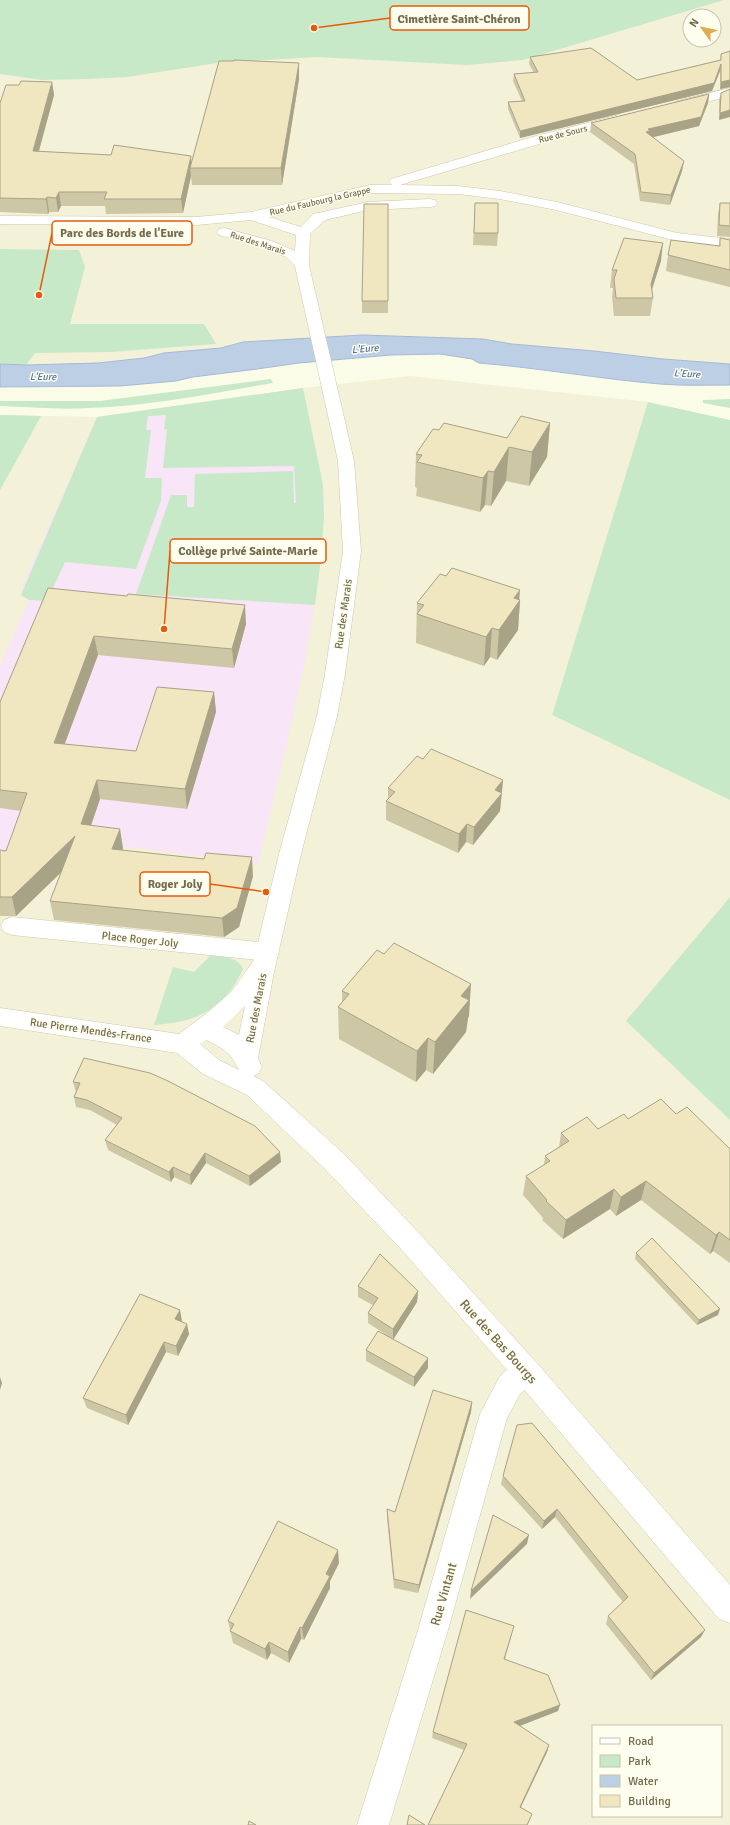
<svg xmlns="http://www.w3.org/2000/svg" width="730" height="1825" viewBox="0 0 730 1825" font-family="Signika,sans-serif">
	<style>
		.residential { fill: #f3f1d7; fill-rule: evenodd }
		.education { fill: #f8e5f8 }
		.green { fill: #c7e9c7 }
		.water { fill: #bdcfe5; stroke: #a4bad6 }
		.lines { fill: none; stroke-linecap: round; stroke-linejoin: round }
		.street-casing { stroke: #cdc8af; stroke-width: 1 }
		.secondary-casing { stroke: #cec8aa; stroke-width: 1 }
		.street { fill: #fff; fill-rule: evenodd }
		.secondary { fill: #fff; fill-rule: evenodd }
		.wall { fill: #cec7a6 }
		.shaded-wall { fill: #a8a287 }
		.building { fill: #f0e7c1; stroke: #a8a287 }
		.labels { text-anchor: middle; stroke-width: 3; stroke-linejoin: round; paint-order: stroke }
		.far-street-label { font-size: 9px; fill: #756b4d; stroke: #fefeef }
		.far-water-label { font-size: 10px; font-style: italic; fill: #51729c; stroke: #fefeef }
		.street-label { font-size: 11px; fill: #756b4d; stroke: #fefeef }
		.near-street-label { font-size: 13px; fill: #756b4d; stroke: #fefeef }
		.leader { fill: none; stroke: #e8590c; stroke-width: 1.5 }
		.callout-dot { fill: #e8590c; stroke: #fefeef; stroke-width: 1.5 }
		.callout { fill: #fefeef; stroke: #e8590c; stroke-width: 1.5 }
		.callout-label { font-size: 12px; text-anchor: middle; font-weight: bold; fill: #756b4d }
	</style>
	<rect width="100%" height="100%" fill="#fbfce8"/>
	<path class="residential" d="M0,0H730V364L663,359L594,351L512,344L483,339L243,342L221,348L164,353L144,358L98,363L26,365L0,364ZM690,16H714V40H690Z
		M410,376L648,402L552,715L730,800V1825H0V415L97,417L303,388ZM593,1726H721V1816H593Z"/>
	<path class="education" d="M303,388L323,485L324,516L321,559L307,652L285,751L258,864L131,847H119L0,875V667L29,600L20,595L28,573L97,417Z"/>
	<path class="green" d="M0,0H724L523,60L467,65L317,57L217,63L127,77L87,79L42,80L0,74Z
		M0,249L79,250L85,267L70,324H204L216,344L110,352L35,353L26,365L0,364Z
		M271,379L273,383C213,393 150,406 89,408C59,410 29,407 0,406V401H100Z
		M303,388L323,485L324,516L321,559L315,605L136,594L171,495H187V507H194L195,474L293,471L294,503H296L294,466L163,468L167,429H164L166,415L148,416L146,430H151L145,478H162L161,501L136,569L65,562L47,601L29,600L21,595L97,417Z
		M730,399V408L703,403V400Z
		M648,402L730,420V800L552,715Z
		M0,415L41,416L0,490Z
		M730,897V1120L626,1021Z
		M210,956C223,957 237,956 243,969C224,1010 197,1022 154,1025L173,967L194,972Z"/>
	<path class="water" d="M362,335L483,339L512,344L594,351L663,359L730,364V385C707,385 683,386 660,384C600,379 540,368 479,363L472,359L440,354L391,355L299,363L257,369L193,377L176,381L120,386L0,387V364L26,365L98,363L144,358L164,353L221,348L243,342Z"/>
	<g class="lines">
		<g class="street-casing">
			<path id="street" d="M12,917L268,943L276,946L279,952L276,958L268,961L12,935L4,932L1,926L4,920Z
				M526,1358L536,1362L540,1371L536,1380L520,1394L507,1418L448,1630L389,1825H357L418,1630L480,1414L500,1376L516,1362Z"/>
		</g>
		<g class="secondary-casing">
			<path id="secondary" d="M730,88V96L680,109L675,108L674,105L675,102Z
				M619,115L624,116L626,119L624,122L546,142L400,185L458,186L500,191L557,202L677,233L730,239V247L677,241L556,210L500,199L458,194L370,193L269,217L301,227L313,214L318,213L368,202L430,199L435,200L437,203L435,206L430,207L368,210L325,220L310,234L309,265L354,461L361,551L345,674L337,716L301,854L274,972L258,1058L262,1067L258,1074L253,1076L263,1081L343,1153L418,1232L536,1362L730,1585V1623L719,1619L516,1380L400,1248L325,1169L247,1095L203,1074L177,1053L0,1026V1008L179,1034L207,1013L232,991L254,960L279,854L317,716L325,674L343,551L338,461L295,266L286,257L262,247L219,235L217,232L219,229L224,228L272,241L295,251L296,235L251,220L196,225L0,224V216L196,217L251,212L370,185H392L389,182L391,179L536,136ZM245,1006L239,1035L223,1027ZM206,1040C222,1047 232,1054 239,1070L219,1060L200,1044Z"/>
		</g>
		<use href="#street" class="street"/>
		<use href="#secondary" class="secondary"/>
	</g>
	<path class="wall" d="M730,51V87L720,89V71L712,91L520,138L508,109V102L522,101L513,81L514,74L534,73L529,64L530,57L637,80L720,60L721,54Z
		M299,63V79L282,185H192L191,176L183,213L106,214L105,206H61L58,212H49L48,214L0,212V103L19,85L52,82L54,95L39,151L192,163Z
		M730,89L719,120V100L721,93Z
		M709,94L708,103L699,126L652,137L684,161L682,171L670,205L640,201L634,164L590,132L591,123Z
		M475,203L498,233L497,246L473,245Z
		M720,203H730V237L717,236L718,214Z
		M388,204V313H362V301Z
		M720,238L730,240V287L666,271L668,255L719,246Z
		M661,261L652,290L653,298L650,316H614L612,297L613,288H610L612,270Z
		M550,423L547,457L529,486L506,481L491,506L485,505L480,512L416,496L417,488L415,487L416,454L439,430L507,438Z
		M48,588L246,624L234,668L98,655L64,744L136,751L214,692L216,712L187,809L100,799L91,825L123,848L122,850L253,876L239,927L224,937L54,920L50,901L61,872L16,916H0V850L6,851L21,811L0,808V702Z
		M519,600H520L518,630L497,660L490,657L484,666L416,643L417,603Z
		M423,759L503,780L500,811L473,845L466,842L458,853L386,820V801L388,799V788Z
		M342,991L469,1016L468,1018L466,1032L433,1074L426,1070L416,1082L339,1039L338,1007L342,1002Z
		M84,1058L281,1162L250,1186L206,1163L191,1185L174,1177L171,1182L108,1150L105,1140L117,1125L90,1110L76,1107L74,1097L76,1092L73,1082Z
		M676,1114L730,1149V1263L713,1251L710,1254L641,1200L616,1216L610,1209L563,1239L542,1220L543,1218L523,1195L526,1176L544,1165L545,1156L559,1147L561,1133L598,1129L628,1119Z
		M636,1253L718,1315L697,1325L635,1259Z
		M358,1286L418,1291L417,1302L393,1339L428,1368L414,1387L366,1361V1350L388,1336L368,1323V1313L373,1305L358,1297Z
		M182,1321L189,1334L178,1356L166,1352L128,1425L87,1408L83,1398Z
		M472,1402L471,1412L418,1593L394,1588L387,1518V1509L395,1512Z
		M517,1425L701,1637L651,1680L606,1624L608,1616L623,1602L555,1517L542,1529L501,1484L503,1476Z
		M339,1563L330,1581V1588L304,1640L301,1639L289,1663L271,1653L267,1660L233,1643L228,1621Z
		M512,1634L505,1659L558,1711L519,1726L549,1745L547,1752L521,1807L530,1820L527,1825H428L464,1750L432,1738L433,1732Z"/>
	<path class="shaded-wall" d="M299,63V79L282,185L281,168Z
		M721,64L720,71L712,91L520,138V131Z
		M730,80V87L720,89L721,82Z
		M52,82L54,95L35,165L33,151Z
		M709,94L708,103L699,126L650,138L646,132L648,129Z
		M730,110V117L719,120L720,113Z
		M191,156L192,168H190L191,176L183,213L181,199Z
		M684,161L682,171L670,205L671,195Z
		M59,192L61,206L58,212L56,198Z
		M47,197L49,212L48,214L46,199Z
		M663,243L661,261L649,298L651,284Z
		M550,423L547,457L529,486L532,452Z
		M509,447L506,481L491,506L494,472Z
		M488,471L485,505L480,512L483,478Z
		M520,590L519,602L520,600L518,630L497,660L499,630L514,598Z
		M245,605L246,624L234,668L232,649Z
		M492,628L490,657L484,666L486,637Z
		M94,636L98,655L58,762L54,743Z
		M214,692L216,712L187,809L185,789Z
		M97,780L100,799L85,843L81,824Z
		M503,780L500,811L473,845L474,827L495,790Z
		M467,824L466,842L458,853L459,834Z
		M120,829L123,848L115,868L112,849Z
		M75,836L79,855L16,916L12,897Z
		M252,857L253,876L239,927L224,937L222,918Z
		M471,984L469,1016L468,1018L466,1032L433,1074L435,1042L461,996Z
		M428,1038L426,1070L416,1082L417,1051Z
		M280,1152L281,1162L250,1186L249,1176Z
		M205,1153L206,1163L191,1185L190,1175Z
		M173,1167L174,1177L171,1182L169,1172Z
		M646,1181L641,1200L616,1216L621,1197Z
		M614,1189L610,1209L563,1239L566,1220Z
		M719,1232L713,1251L710,1254L716,1235Z
		M418,1291L417,1302L393,1340V1329Z
		M720,1309L718,1315L697,1325L699,1320Z
		M180,1310L182,1321L177,1330L175,1319Z
		M187,1324L189,1334L178,1356L176,1346Z
		M164,1342L166,1352L128,1425L126,1415Z
		M428,1358V1368L414,1387V1377Z
		M0,1377L2,1383L0,1390Z
		M472,1402L471,1412L418,1593L419,1585Z
		M557,1509L555,1517L542,1529L544,1521Z
		M529,1535L527,1544L470,1599L471,1591Z
		M338,1550L339,1563L330,1581V1588L304,1640L302,1628L326,1574Z
		M300,1627L301,1639L289,1663L288,1652Z
		M705,1630L701,1637L651,1680L654,1673Z
		M269,1642L271,1653L267,1660L265,1649Z
		M560,1705L558,1711L512,1729L514,1722Z
		M549,1745L547,1752L518,1813L520,1807Z"/>
	<path class="building" d="M591,48L637,80L721,60V54L730,51V80L721,82V64L714,83L520,131L508,102L525,101L514,74L538,72L530,57Z
		M234,60L299,63L281,168H190L219,61H234Z
		M21,81L52,82L33,151L111,155L114,145L191,156L181,199H104L107,192H59L56,198L47,197L46,199L0,198V103L6,85H19Z
		M730,89V110L720,113L721,93Z
		M709,94L701,117L648,129L650,131L646,132L684,161L671,195L641,192L635,154L591,123Z
		M475,203H498V233H474Z
		M720,203H730V226L719,225Z
		M364,204H388V301H362Z
		M624,238L663,243L651,284L653,298H616L614,279L617,270H612Z
		M720,238L730,240V270L668,255L671,240L720,246Z
		M521,416L550,423L532,452L509,447L494,472L488,471L483,478L417,462L422,455L416,454L433,429L439,430L444,423L507,438Z
		M452,568L520,590L514,598L520,600L499,630L492,628L486,637L417,614L424,605L417,603L440,574L446,576Z
		M48,588L127,596L128,594L245,605L232,649L94,636L54,743L136,751L157,687L214,692L185,789L97,780L81,824L120,829L112,849L204,859L206,853L252,857L237,908L222,918L50,901L75,836L12,897H0V850L6,851L27,793L0,790V702Z
		M431,749L503,780L495,790L502,793L474,827L467,824L459,834L386,801L395,792L388,788L417,756L423,759Z
		M394,943L471,984L461,996L469,1000L435,1042L428,1038L417,1051L338,1007L349,994L342,991L377,950L384,954Z
		M84,1058L150,1073L168,1081L255,1126L280,1152L249,1176L205,1153L190,1175L173,1167L169,1172L105,1140L122,1118L87,1100L74,1097L80,1083L73,1082Z
		M661,1099L676,1114L687,1107L730,1149V1240L719,1232L716,1235L646,1181L621,1197L614,1189L566,1220L546,1201L547,1200L526,1176L550,1161L545,1156L569,1141L561,1133L587,1117L598,1129L624,1114L628,1119Z
		M652,1238L720,1309L699,1320L636,1253Z
		M380,1254L418,1291L393,1329L368,1313L378,1298L358,1286Z
		M140,1294L180,1310L175,1319L187,1324L176,1346L164,1342L126,1415L83,1398Z
		M378,1331L428,1358L414,1377L366,1350Z
		M433,1390L472,1402L419,1585L394,1579L387,1509L395,1512Z
		M532,1423L705,1630L654,1673L608,1616L628,1597L557,1509L544,1521L503,1476L517,1425Z
		M493,1515L529,1535L471,1591Z
		M278,1521L338,1550L326,1574L330,1576L302,1628L300,1627L288,1652L269,1642L265,1649L230,1631L234,1624L228,1621Z
		M466,1610L514,1626L504,1659L548,1675L560,1705L514,1722L549,1745L520,1807L532,1814L527,1825H428L467,1744L433,1732Z
		M409,1815L425,1825H407Z
		M249,1821L256,1825H248Z"/>
	<g class="labels">
		<g class="far-street-label">
			<text transform="translate(563 134) rotate(-14)" y="3">Rue de Sours</text>
			<text transform="translate(320 201) rotate(-13)" y="3">Rue du Faubourg la Grappe</text>
			<text transform="translate(258 243) rotate(18)" y="3">Rue des Marais</text>
		</g>
		<g class="far-water-label">
			<text transform="translate(365 348) rotate(-5)" y="4">L'Eure</text>
			<text transform="translate(687 373) rotate(3)" y="4">L'Eure</text>
			<text x="43" y="380">L'Eure</text>
		</g>
		<g class="street-label">
			<text transform="translate(343 614) rotate(-82)" y="4">Rue des Marais</text>
			<text transform="translate(140 939) rotate(6)" y="4">Place Roger Joly</text>
			<text transform="translate(256 1008) rotate(-79)" y="4">Rue des Marais</text>
			<text transform="translate(91 1030) rotate(8)" y="4">Rue Pierre Mendès-France</text>
		</g>
		<g class="near-street-label">
			<text transform="translate(499 1341) rotate(48)" y="5">Rue des Bas Bourgs</text>
			<text transform="translate(443 1594) rotate(-74)" y="5">Rue Vintant</text>
		</g>
	</g>
	<path class="leader" d="M314 28L390 18M39 295L52 233M164 629L170 551M266 892L210 884"/>
	<g class="callout-dot">
		<circle cx="314" cy="28" r="4"/>
		<circle cx="39" cy="295" r="4"/>
		<circle cx="164" cy="629" r="4"/>
		<circle cx="266" cy="892" r="4"/>
	</g>
	<g class="callout">
		<rect x="390" y="6" width="139" height="24" rx="4"/>
		<rect x="52" y="221" width="140" height="24" rx="4"/>
		<rect x="170" y="539" width="156" height="24" rx="4"/>
		<rect x="140" y="872" width="70" height="24" rx="4"/>
	</g>
	<g class="callout-label">
		<text x="459" y="23">Cimetière Saint-Chéron</text>
		<text x="122" y="237">Parc des Bords de l'Eure</text>
		<text x="248" y="555">Collège privé Sainte-Marie</text>
		<text x="175" y="888">Roger Joly</text>
	</g>
	<rect x="592" y="1725" width="130" height="92" fill="#fefeef" stroke="#c7c3ae"/>
	<rect x="600" y="1738" width="20" height="6" fill="#ffffff" stroke="#c7c3ae"/>
	<text x="628" y="1745" font-size="12" fill="#756b4d">Road</text>
	<rect x="600" y="1755" width="20" height="12" fill="#c7e9c7" stroke="#c7c3ae"/>
	<text x="628" y="1765" font-size="12" fill="#756b4d">Park</text>
	<rect x="600" y="1775" width="20" height="12" fill="#bdcfe5" stroke="#c7c3ae"/>
	<text x="628" y="1785" font-size="12" fill="#756b4d">Water</text>
	<rect x="600" y="1795" width="20" height="12" fill="#f0e7c1" stroke="#c7c3ae"/>
	<text x="628" y="1805" font-size="12" fill="#756b4d">Building</text>
	<g transform="translate(702 28) rotate(303)"><circle r="19" fill="#fefeef" stroke="#c7c3ae"/>
	<path d="M0-3L7 15L0 10L-7 15Z" fill="#e0ab53"/>
	<text y="-6" font-size="11" font-weight="bold" text-anchor="middle" fill="#756b4d">N</text>
	</g>
</svg>
